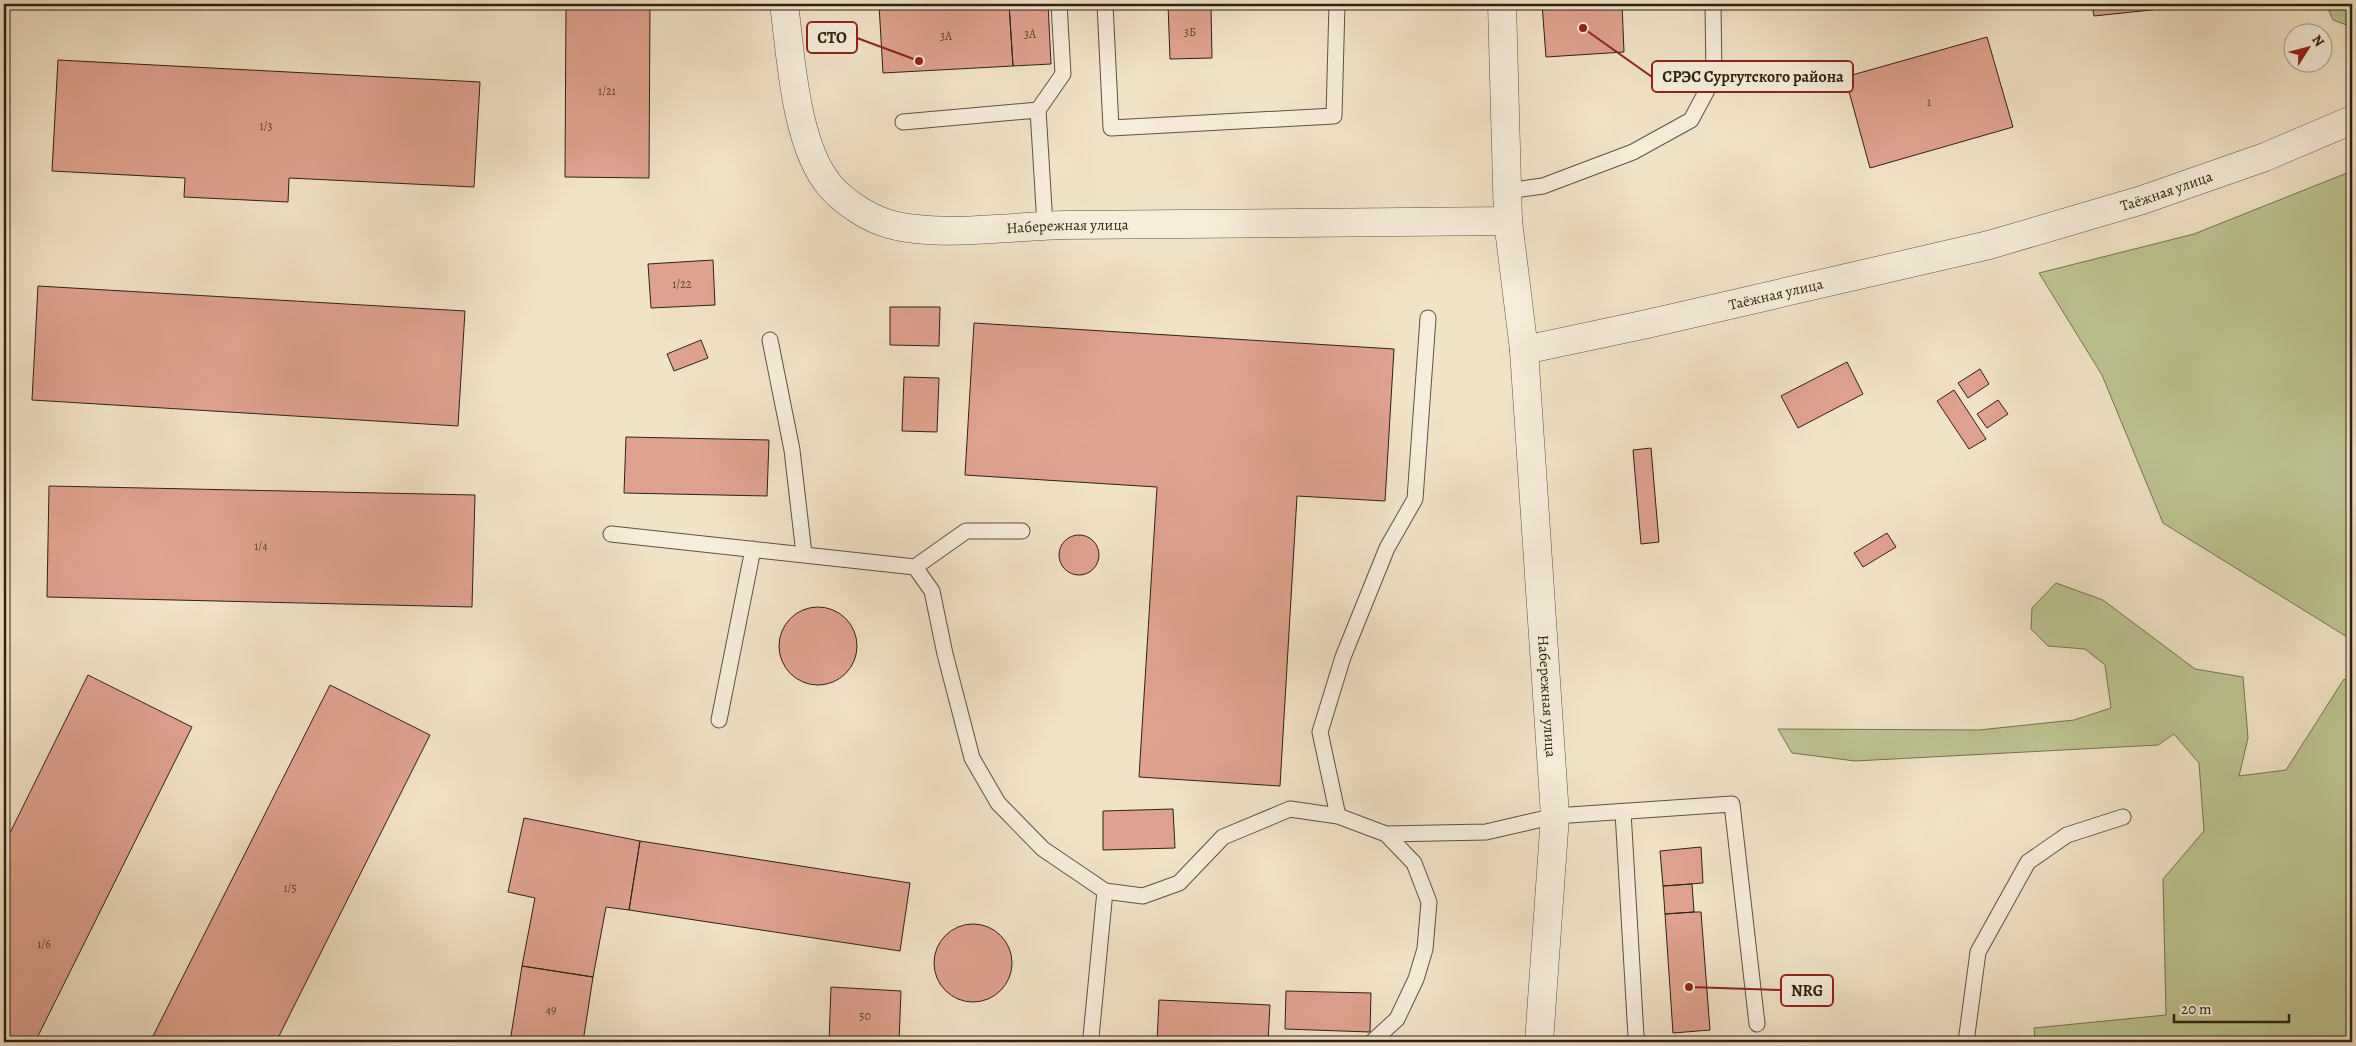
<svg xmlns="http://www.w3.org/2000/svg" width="2356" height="1046" viewBox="0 0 2356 1046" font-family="Alegreya,serif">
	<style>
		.green { fill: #bec392; stroke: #767253 }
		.building { fill: #dfa28f; stroke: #2d2214 }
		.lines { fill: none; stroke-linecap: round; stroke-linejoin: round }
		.service-casing { stroke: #5e5240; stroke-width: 17 }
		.minor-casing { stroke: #5e5240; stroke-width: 29 }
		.service { stroke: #f6edda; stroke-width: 15 }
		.minor { stroke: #f6edda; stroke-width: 28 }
		.labels { text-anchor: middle; stroke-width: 4; stroke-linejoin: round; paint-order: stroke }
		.number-label { font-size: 12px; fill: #5a4233 }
		.street-label { font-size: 15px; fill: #2d2214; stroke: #f6edda }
		.leader { fill: none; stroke: #8f2418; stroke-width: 2 }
		.callout-dot { fill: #8f2418; stroke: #f6edda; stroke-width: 2 }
		.callout { fill: #f6edda; stroke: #8f2418; stroke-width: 2 }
		.callout-label { font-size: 16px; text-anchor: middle; font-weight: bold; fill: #2d2214 }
	</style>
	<rect width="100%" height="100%" fill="#f1e3c6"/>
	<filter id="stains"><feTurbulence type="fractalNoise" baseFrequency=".004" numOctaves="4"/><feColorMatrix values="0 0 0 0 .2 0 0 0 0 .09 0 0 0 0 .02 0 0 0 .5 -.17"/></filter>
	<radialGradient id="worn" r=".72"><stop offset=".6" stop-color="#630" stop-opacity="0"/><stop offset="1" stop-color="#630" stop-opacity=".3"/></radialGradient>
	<path class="green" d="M2326,4H2352V27L2333,20Z
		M2352,171V640L2163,523L2102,375L2039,273L2194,234Z
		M2056,583L2103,600L2195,669L2243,677L2248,738L2239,776L2286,770L2344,679L2352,684V1042H2035L2034,1028L2166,1015L2163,879L2204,831L2199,763L2174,734L2158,745L1855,761L1792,753L1778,729L1979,730L2074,720L2111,708L2105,665L2085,649L2048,646L2031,629L2032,608Z"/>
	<path class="building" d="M566,4H650L649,178L565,177Z
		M912,4H1009L1013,66L883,73L879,5Z
		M1009,4H1048L1051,64L1013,66Z
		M1168,4H1246V6L1211,7L1212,58L1170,59Z
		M1542,4H1622L1624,52L1546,57Z
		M2092,4H2180V7L2094,16Z
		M1987,37L2013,127L1870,168L1845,77Z
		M58,60L480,82L474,187L289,178L288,202L184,197L185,178L52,171Z
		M713,260L715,305L651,308L648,264Z
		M38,286L465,311L458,426L32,400Z
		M890,307H940L939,346L890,345Z
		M974,323L1394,349L1385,501L1297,496L1280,786L1139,777L1157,487L965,475Z
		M701,340L708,358L674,371L667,354Z
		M1847,362L1863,394L1798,428L1781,396Z
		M1980,369L1989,384L1968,398L1958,383Z
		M904,377L939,378L937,432L902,431Z
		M1954,390L1986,439L1969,449L1937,401Z
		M1998,400L2008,414L1987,428L1977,414Z
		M626,437L769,440L767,496L624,493Z
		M1651,448L1659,542L1641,544L1633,450Z
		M49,486L475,495L472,607L47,597Z
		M1887,533L1896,547L1863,567L1854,553Z
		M1059 555a20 20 0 1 1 40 0a20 20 0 1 1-40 0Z
		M779 646a39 39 0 1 1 78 0a39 39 0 1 1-78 0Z
		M88,675L192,727L35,1042H4V845Z
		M330,685L430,735L276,1042H150Z
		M1173,809L1175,848L1103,850V811Z
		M524,818L640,841L629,910L606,907L593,977L522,966L535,898L508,892Z
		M640,841L910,883L900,951L629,910Z
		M1701,847L1703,883L1663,886L1660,851Z
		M1692,884L1694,912L1665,914L1663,886Z
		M1694,912H1701L1710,1030L1673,1033L1665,914Z
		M934 963a39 39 0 1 1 78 0a39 39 0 1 1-78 0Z
		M522,966L593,977L583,1042H510Z
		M831,987L901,991L899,1042H829Z
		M1286,991L1371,993L1370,1032L1285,1029Z
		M1159,1000L1270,1005L1268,1042H1157Z"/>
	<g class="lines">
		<g class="service-casing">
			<path id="service" d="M1105,4L1111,128L1334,116L1337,4
				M903,122L1038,110
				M1507,191L1543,186L1633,152L1691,120L1714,77L1713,4
				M1045,225L1038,110L1063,74L1059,4
				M770,340L792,450L804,554
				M611,534L915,567L932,591L945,654L972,758L998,803L1043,849L1105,891L1143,896L1179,883L1223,837L1290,809L1338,816L1386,834L1486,832L1555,816L1732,804L1757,1024
				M915,567L966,531H1022
				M719,720L753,549
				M1623,812L1636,1036L1639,1042
				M1338,816L1320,732L1343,657L1387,548L1415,499L1428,318
				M1091,1037L1105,891
				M1372,1042L1397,1019L1416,979L1425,949L1429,902L1414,863L1386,834
				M1966,1042L1978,952L2028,862L2067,835L2123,817"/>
		</g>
		<g class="minor-casing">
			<g id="minor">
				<path id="s1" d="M784,4C791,57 795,144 830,186C844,202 868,218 889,224C939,238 1013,226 1066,225C1213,224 1360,222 1508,221"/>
				<path id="s2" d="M1502,4L1508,221L1524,350L1555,816L1539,1042"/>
				<path id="s3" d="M1524,350L1647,324L1989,245L2142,200L2265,157L2352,120"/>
			</g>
		</g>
		<use href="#service" class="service"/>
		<use href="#minor" class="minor"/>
	</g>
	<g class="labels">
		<g class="number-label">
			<text x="1190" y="36">3Б</text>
			<text x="1030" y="38">3А</text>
			<text x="946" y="40">3А</text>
			<text x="607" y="95">1/21</text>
			<text x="1929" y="106">1</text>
			<text x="266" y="130">1/3</text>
			<text x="682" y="288">1/22</text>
			<text x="261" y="550">1/4</text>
			<text x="290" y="892">1/5</text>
			<text x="44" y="948">1/6</text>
			<text x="551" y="1014">49</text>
			<text x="865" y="1020">50</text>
		</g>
		<g class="street-label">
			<text dy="5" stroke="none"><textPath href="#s3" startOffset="662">Таёжная улица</textPath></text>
			<text dy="5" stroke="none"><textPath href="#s1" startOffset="440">Набережная улица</textPath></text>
			<text dy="5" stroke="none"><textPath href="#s3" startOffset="258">Таёжная улица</textPath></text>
			<text dy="5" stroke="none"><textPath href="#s2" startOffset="694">Набережная улица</textPath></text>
		</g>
	</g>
	<path class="leader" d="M919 61L857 38M1583 28L1652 77M1689 987L1781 990"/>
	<g class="callout-dot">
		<circle cx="919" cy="61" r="5"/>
		<circle cx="1583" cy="28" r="5"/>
		<circle cx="1689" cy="987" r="5"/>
	</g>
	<g class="callout">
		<rect x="807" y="22" width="50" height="31" rx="5"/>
		<rect x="1652" y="61" width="201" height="31" rx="5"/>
		<rect x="1781" y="975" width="52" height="31" rx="5"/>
	</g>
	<g class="callout-label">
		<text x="832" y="43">СТО</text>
		<text x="1753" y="82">СРЭС Сургутского района</text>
		<text x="1807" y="996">NRG</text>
	</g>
	<rect width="2356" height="1046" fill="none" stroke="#f1e3c6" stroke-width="20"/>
	<rect x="5" y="5" width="2346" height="1036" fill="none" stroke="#2d2214" stroke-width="2.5"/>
	<rect x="10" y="10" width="2336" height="1026" fill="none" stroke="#2d2214"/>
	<g transform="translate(2308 48) rotate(54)"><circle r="24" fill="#f6edda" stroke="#a69c8b"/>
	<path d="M0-4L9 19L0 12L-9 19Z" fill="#8f2418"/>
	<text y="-8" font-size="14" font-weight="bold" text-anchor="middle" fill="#2d2214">N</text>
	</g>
	<path d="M2174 1014v8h115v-8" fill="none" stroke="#2d2214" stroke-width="2.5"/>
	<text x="2181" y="1014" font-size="15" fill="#2d2214" stroke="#f6edda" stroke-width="4" paint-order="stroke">20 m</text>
	<rect width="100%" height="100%" filter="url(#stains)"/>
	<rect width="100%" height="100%" fill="url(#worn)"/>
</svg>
